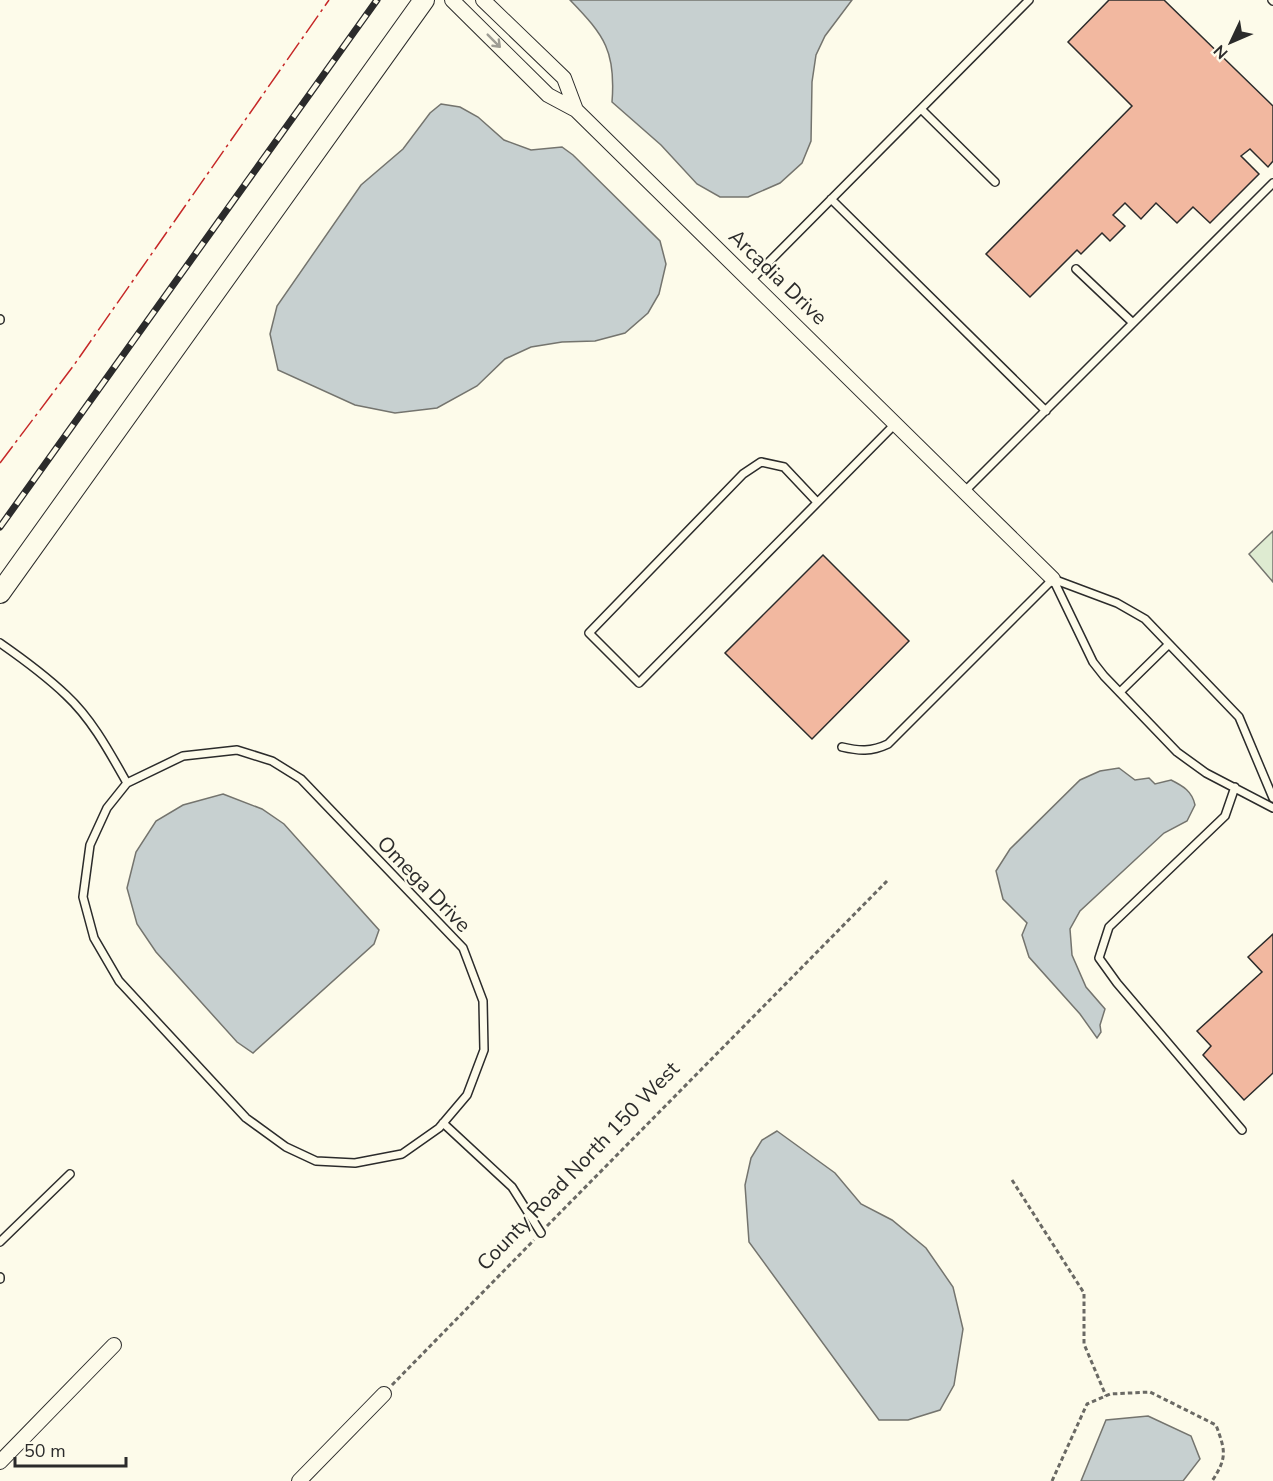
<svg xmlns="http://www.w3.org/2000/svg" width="1273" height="1481" viewBox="0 0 1273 1481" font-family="'Nunito Sans',sans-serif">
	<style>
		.green { fill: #deebd1; stroke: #74746e; stroke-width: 1.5 }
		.water { fill: #c7d0d0; stroke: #74746e; stroke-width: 1.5 }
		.building { fill: #f2b8a0; stroke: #2b2b2b; stroke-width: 1.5 }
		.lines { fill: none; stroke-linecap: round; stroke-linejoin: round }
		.lane-casing { stroke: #2b2b2b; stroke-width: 10 }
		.street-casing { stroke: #2b2b2b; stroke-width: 16 }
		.secondary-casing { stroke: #2b2b2b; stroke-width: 22 }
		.path { stroke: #6a6964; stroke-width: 3; stroke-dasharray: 4.5 3; stroke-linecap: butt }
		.lane { stroke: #fdfbea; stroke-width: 7 }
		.street { stroke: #fdfbea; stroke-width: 14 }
		.secondary { stroke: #fdfbea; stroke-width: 20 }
		.rail-casing { stroke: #2b2b2b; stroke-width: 7 }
		.rail { stroke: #fdfbea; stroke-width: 4.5; stroke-dasharray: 14; stroke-linecap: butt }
		.power { stroke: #c62828; stroke-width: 1.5; stroke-dasharray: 21 4.5 3 4.5; stroke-linecap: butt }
		.oneway { stroke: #9e9d94 }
		.labels { text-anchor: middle; stroke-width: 4.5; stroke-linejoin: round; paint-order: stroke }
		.street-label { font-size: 21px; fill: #2b2b2b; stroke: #fdfbea }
	</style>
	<rect width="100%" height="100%" fill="#fdfbea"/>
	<path class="green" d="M1273,531V582L1249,554Z"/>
	<path class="water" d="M570,0H852L825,36L816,55L812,82L811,141L802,163L780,183L748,197H720L697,184L661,145L612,102C616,52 605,36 570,0Z
		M441,104L460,107L478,117L504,140L531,150L562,147L573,155L660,241L666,264L659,294L648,313L625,333L595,341L562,342L531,347L505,359L477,386L437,408L395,413L355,405L278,370L270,334L277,306L361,185L403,149L430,113Z
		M1119,768L1135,780L1149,778L1155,784L1171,780C1183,786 1192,791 1195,805L1187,821L1164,833L1080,911L1070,929L1072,955L1086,987L1105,1009L1100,1025L1101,1032L1097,1038L1080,1014L1029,957L1022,935L1027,923L1003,899L996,871L1010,849L1080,780L1100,771Z
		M223,794L262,809L284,824L379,930L374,944L253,1053L237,1042L156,952L137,924L127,888L136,852L156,821L183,805Z
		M777,1131L835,1173L861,1204L892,1220L926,1248L953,1287L963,1329L954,1385L940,1410L908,1420H879L749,1242L745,1185L751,1158L762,1140Z
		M1148,1416L1191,1436L1200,1459L1183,1481H1081L1106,1420Z"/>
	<path class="building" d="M1109,0H1164L1273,106V161L1268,167L1250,149L1241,156L1259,174L1210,223L1193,207L1177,223L1156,203L1141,219L1125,203L1113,215L1125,226L1110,241L1102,233L1081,254L1077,250L1030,297L986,254L1132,106L1068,42Z
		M823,555L909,641L812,739L725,653Z
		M1273,934V1073L1244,1100L1203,1055L1211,1046L1197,1031L1262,972L1248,957Z"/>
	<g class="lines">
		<g class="lane-casing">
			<path id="lane" d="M1272,0L1273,1
				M921,109L995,182
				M831,199L1046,411
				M1076,269L1133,323
				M751,280L1029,0
				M0,319V320
				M965,491L1273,183
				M817,502L784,467L761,462L743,474L589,633L639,683L896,423
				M0,643C23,659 46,676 66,695C92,719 110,753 127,783
				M1120,692L1169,644
				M842,747C859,751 871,752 888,744L1053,579
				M237,750L272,761L301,779L463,948L483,1001L484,1050L467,1095L439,1128L402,1154L355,1163L316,1161L286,1147L246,1118L119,981L94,938L83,897L90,845L107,808L127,783L183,756Z
				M1235,787L1225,816L1109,927L1099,958L1117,983L1242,1130
				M1273,798L1239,717L1145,619L1117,603L1053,579L1093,662L1104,676L1177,752L1206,773L1273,808
				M443,1123L512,1187L541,1233
				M0,1242L70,1174
				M0,1277V1279"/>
		</g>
		<g class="street-casing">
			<path id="street" d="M452,0L548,95L576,110
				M483,0L564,78L576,110L1053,579
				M0,1462L114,1345
				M299,1481L384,1394"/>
		</g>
		<g class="secondary-casing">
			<path id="secondary" d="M0,593L424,0"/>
		</g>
		<path class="path" d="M1012,1180L1084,1293V1344L1106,1396
			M547,1226L887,881
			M392,1385L534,1240
			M1052,1481L1087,1404L1110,1394L1150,1392L1216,1425C1225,1450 1228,1457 1212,1481"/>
		<use href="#lane" class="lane"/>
		<use href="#street" class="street"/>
		<use href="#secondary" class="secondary"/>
		<g class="rail-casing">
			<path id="rail" d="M0,527L377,0"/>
		</g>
		<use href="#rail" class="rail"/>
		<path class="power" d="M0,463L74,365L329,0"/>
	</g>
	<defs><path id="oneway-shaft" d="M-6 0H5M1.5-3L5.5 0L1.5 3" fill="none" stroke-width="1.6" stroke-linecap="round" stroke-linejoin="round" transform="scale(1.5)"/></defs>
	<use class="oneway" href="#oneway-shaft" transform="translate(494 41) rotate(45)"/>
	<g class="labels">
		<g class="street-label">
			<text transform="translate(778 277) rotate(44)" y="7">Arcadia Drive</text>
			<text transform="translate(424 884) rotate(46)" y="7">Omega Drive</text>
			<text transform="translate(578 1166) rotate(-46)" y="7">County Road North 150 West</text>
		</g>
	</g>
	<g transform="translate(1231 42) rotate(226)" stroke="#fdfbea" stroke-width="4.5" paint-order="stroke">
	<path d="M0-4.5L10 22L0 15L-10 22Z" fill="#2b2b2b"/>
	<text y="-9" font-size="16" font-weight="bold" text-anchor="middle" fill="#2b2b2b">N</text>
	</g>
	<path d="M15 1457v9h111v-9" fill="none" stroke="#2b2b2b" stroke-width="3"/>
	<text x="24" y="1457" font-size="18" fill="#2b2b2b" stroke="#fdfbea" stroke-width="4.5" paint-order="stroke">50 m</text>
</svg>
